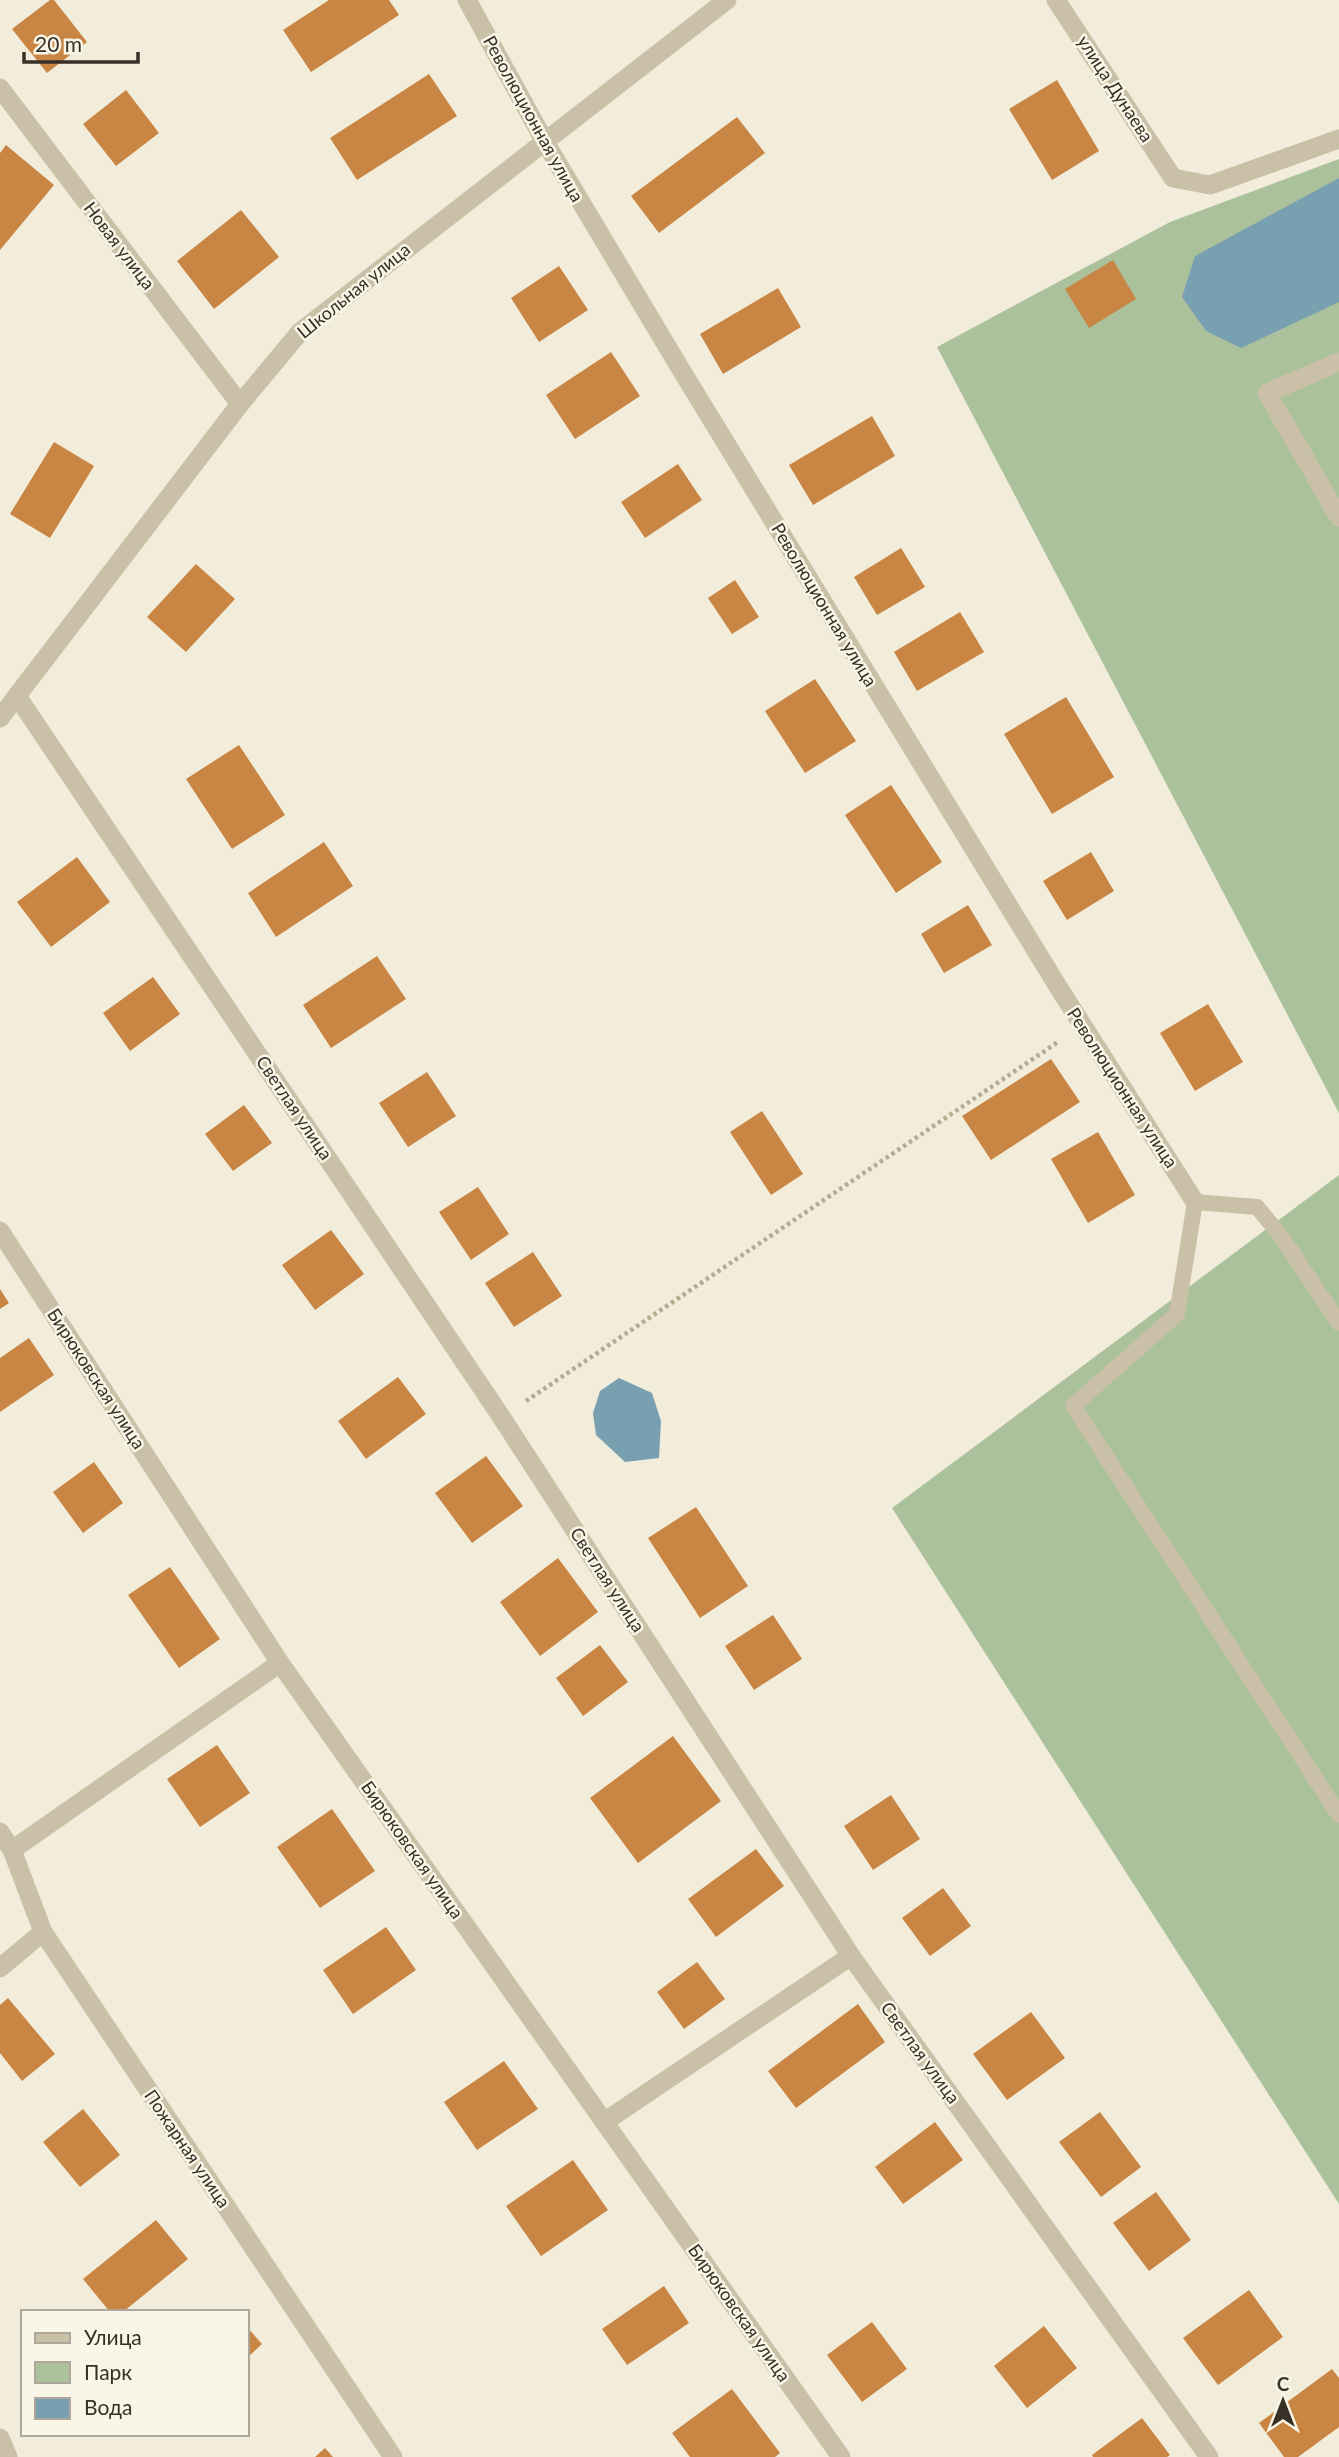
<svg xmlns="http://www.w3.org/2000/svg" width="1339" height="2457" viewBox="0 0 1339 2457" font-family="Lato,sans-serif">
	<style>
		.green { fill: #abc19b }
		.water { fill: #79a0b0 }
		.building { fill: #c88543 }
		.lines { fill: none; stroke-linecap: round; stroke-linejoin: round }
		.path { stroke: #b6aa91; stroke-width: 4.5; stroke-dasharray: 3.5 3.5; stroke-linecap: butt }
		.service { stroke: #cac0a7; stroke-width: 16 }
		.minor { stroke: #cac0a7; stroke-width: 19 }
		.tertiary { stroke: #cac0a7; stroke-width: 19 }
		.labels { text-anchor: middle; stroke-width: 5; stroke-linejoin: round; paint-order: stroke }
		.street-label { font-size: 18px; fill: #373027; stroke: #faf6e7 }
	</style>
	<rect width="100%" height="100%" fill="#f2eddb"/>
	<path class="green" d="M1339,159V1113L937,347L1170,222Z
		M1339,1175V2204L892,1508Z"/>
	<path class="water" d="M1339,178V302L1241,348L1206,331L1182,297L1195,256Z
		M619,1378L652,1393L661,1421L659,1458L625,1462L596,1435L593,1413L600,1391Z"/>
	<path class="building" d="M50,0H54L87,42L47,73L12,29Z
		M329,0H389L399,15L311,72L283,30Z
		M429,74L457,116L357,180L330,138Z
		M1057,80L1099,151L1052,180L1009,109Z
		M126,90L159,133L116,166L83,124Z
		M737,117L765,153L659,233L631,196Z
		M6,145L54,185L0,250V153Z
		M241,210L279,257L214,309L177,261Z
		M1113,260L1136,299L1089,328L1065,289Z
		M559,266L588,310L539,342L511,298Z
		M778,288L801,327L723,374L700,334Z
		M611,352L640,396L575,439L546,395Z
		M872,416L895,456L813,505L789,465Z
		M54,442L94,466L50,538L10,514Z
		M678,464L702,500L645,538L621,502Z
		M901,548L925,587L877,615L854,577Z
		M196,564L235,599L186,652L147,617Z
		M735,580L759,617L732,634L708,598Z
		M960,612L984,652L917,691L894,652Z
		M815,679L856,741L805,773L765,711Z
		M1066,697L1114,777L1052,814L1004,734Z
		M239,745L285,815L232,849L186,779Z
		M891,785L942,862L896,893L845,815Z
		M324,842L353,886L276,937L248,893Z
		M1091,852L1114,891L1067,920L1043,881Z
		M77,857L110,902L51,947L17,902Z
		M968,905L992,945L944,973L921,934Z
		M377,956L406,999L331,1048L303,1005Z
		M153,977L180,1014L130,1051L103,1013Z
		M1208,1004L1243,1062L1195,1091L1160,1033Z
		M1051,1059L1080,1102L991,1160L962,1116Z
		M427,1072L456,1116L408,1147L379,1103Z
		M244,1105L272,1143L233,1171L205,1134Z
		M762,1111L803,1174L771,1195L730,1132Z
		M1098,1132L1135,1195L1088,1223L1051,1159Z
		M478,1187L509,1234L471,1260L439,1212Z
		M331,1230L364,1274L315,1310L282,1265Z
		M533,1252L562,1296L514,1327L485,1283Z
		M0,1289L9,1303L0,1309Z
		M29,1338L54,1375L0,1412V1358Z
		M398,1377L426,1414L366,1459L338,1421Z
		M486,1456L523,1506L472,1543L435,1493Z
		M94,1462L123,1503L83,1533L53,1492Z
		M696,1507L748,1586L700,1618L648,1538Z
		M558,1558L598,1612L540,1656L500,1602Z
		M170,1567L220,1639L179,1668L128,1595Z
		M773,1615L802,1659L754,1690L725,1646Z
		M600,1645L628,1682L583,1716L556,1678Z
		M673,1736L721,1801L638,1863L590,1798Z
		M217,1745L250,1793L200,1827L167,1779Z
		M891,1795L920,1839L873,1870L844,1826Z
		M332,1809L375,1871L320,1908L277,1847Z
		M756,1849L784,1886L716,1937L688,1899Z
		M943,1888L971,1926L930,1956L902,1918Z
		M386,1927L416,1970L353,2014L323,1970Z
		M697,1962L725,1999L684,2029L657,1992Z
		M8,1998L55,2054L22,2081L0,2053V2005Z
		M858,2004L885,2042L796,2108L768,2071Z
		M1031,2012L1065,2058L1007,2100L973,2054Z
		M504,2061L538,2109L477,2150L444,2102Z
		M83,2109L120,2155L80,2187L43,2142Z
		M1100,2112L1141,2167L1101,2197L1059,2142Z
		M935,2122L963,2160L903,2204L875,2167Z
		M573,2160L608,2210L541,2256L506,2206Z
		M1156,2192L1191,2240L1149,2271L1113,2223Z
		M156,2220L188,2259L123,2312H110L83,2279Z
		M664,2286L689,2323L627,2365L602,2329Z
		M1249,2290L1283,2337L1218,2385L1183,2338Z
		M872,2322L907,2369L862,2402L827,2355Z
		M1044,2326L1077,2368L1027,2408L994,2366Z
		M247,2327L262,2344L247,2358Z
		M1332,2369L1339,2378V2427L1298,2457H1284L1259,2423Z
		M732,2389L780,2453L775,2457H690L672,2433Z
		M1142,2418L1170,2455L1167,2457H1093L1092,2455Z
		M325,2448L333,2457H315Z"/>
	<g class="lines">
		<path class="path" d="M526,1401L1058,1042"/>
		<path class="service" d="M1339,1323L1281,1236L1257,1207L1195,1202L1177,1314L1073,1406L1339,1815"/>
		<path class="minor" d="M467,0L545,142L680,368L1057,985L1195,1202
			M1056,0L1173,178L1210,185L1339,139
			M0,88L240,404
			M1339,362L1267,393L1339,517
			M17,696L502,1418L851,1956L1209,2457
			M0,1231L280,1663L841,2457
			M0,1832L12,1850L43,1932L393,2457
			M12,1850L280,1663
			M0,1968L43,1932
			M604,2122L851,1956
			M0,2438L8,2457"/>
		<path class="tertiary" d="M0,718L240,404L300,332L727,0"/>
	</g>
	<g class="labels">
		<g class="street-label">
			<text transform="translate(1115 89) rotate(57)" y="6">улица Дунаева</text>
			<text transform="translate(533 119) rotate(61)" y="6">Революционная улица</text>
			<text transform="translate(119 246) rotate(53)" y="6">Новая улица</text>
			<text transform="translate(354 291) rotate(-39)" y="6">Школьная улица</text>
			<text transform="translate(824 605) rotate(59)" y="6">Революционная улица</text>
			<text transform="translate(1122 1088) rotate(57)" y="6">Революционная улица</text>
			<text transform="translate(294 1108) rotate(56)" y="6">Светлая улица</text>
			<text transform="translate(96 1379) rotate(57)" y="6">Бирюковская улица</text>
			<text transform="translate(607 1580) rotate(57)" y="6">Светлая улица</text>
			<text transform="translate(412 1850) rotate(55)" y="6">Бирюковская улица</text>
			<text transform="translate(920 2053) rotate(54)" y="6">Светлая улица</text>
			<text transform="translate(187 2149) rotate(56)" y="6">Пожарная улица</text>
			<text transform="translate(739 2313) rotate(55)" y="6">Бирюковская улица</text>
		</g>
	</g>
	<rect x="21" y="2310" width="228" height="126" fill="#faf6e7" stroke="#aca79a" stroke-width="2"/>
	<rect x="35" y="2333" width="35" height="10" fill="#cac0a7" stroke="#aca79a" stroke-width="2"/>
	<text x="84" y="2345" font-size="21" fill="#373027">Улица</text>
	<rect x="35" y="2362" width="35" height="21" fill="#abc19b" stroke="#aca79a" stroke-width="2"/>
	<text x="84" y="2380" font-size="21" fill="#373027">Парк</text>
	<rect x="35" y="2398" width="35" height="21" fill="#79a0b0" stroke="#aca79a" stroke-width="2"/>
	<text x="84" y="2415" font-size="21" fill="#373027">Вода</text>
	<g transform="translate(1283 2401)" stroke="#faf6e7" stroke-width="5" paint-order="stroke">
	<path d="M0-5L12 26L0 18L-12 26Z" fill="#373027"/>
	<text y="-10" font-size="19" font-weight="bold" text-anchor="middle" fill="#373027">С</text>
	</g>
	<path d="M24 52v10h114v-10" fill="none" stroke="#373027" stroke-width="3.5"/>
	<text x="35" y="52" font-size="21" fill="#373027" stroke="#faf6e7" stroke-width="5" paint-order="stroke">20 m</text>
</svg>
